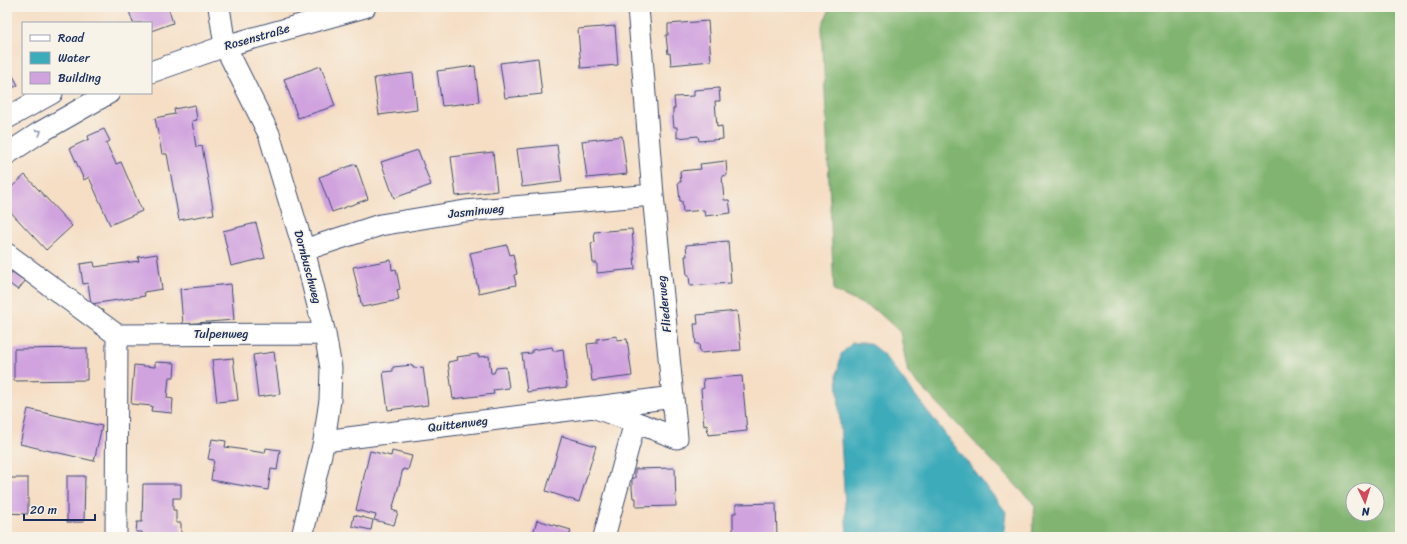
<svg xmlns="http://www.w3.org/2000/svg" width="1407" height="544" viewBox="0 0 1407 544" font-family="Sriracha,sans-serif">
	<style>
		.forest { fill: #80b46f; stroke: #4e7266; fill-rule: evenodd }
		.water { fill: #3cabba; stroke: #2c6d8c }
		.building { fill: #d0a3df }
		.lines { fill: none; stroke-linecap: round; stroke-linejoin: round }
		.minor-casing { stroke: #3c496d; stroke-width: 23 }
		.minor { stroke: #fff; stroke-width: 21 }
		.oneway { stroke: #8d97ae }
		.labels { text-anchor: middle; stroke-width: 3; stroke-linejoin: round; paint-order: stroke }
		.street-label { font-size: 12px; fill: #1b2f5e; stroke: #f7f3e8 }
	</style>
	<rect width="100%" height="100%" fill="#f7f3e8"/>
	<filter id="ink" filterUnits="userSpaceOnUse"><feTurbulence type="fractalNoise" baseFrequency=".025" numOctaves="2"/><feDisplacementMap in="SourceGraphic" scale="8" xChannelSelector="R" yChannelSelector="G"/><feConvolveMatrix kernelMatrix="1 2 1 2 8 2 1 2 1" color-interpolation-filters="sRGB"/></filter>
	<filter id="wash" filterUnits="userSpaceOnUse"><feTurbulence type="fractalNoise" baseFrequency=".012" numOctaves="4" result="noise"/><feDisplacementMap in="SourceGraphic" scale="16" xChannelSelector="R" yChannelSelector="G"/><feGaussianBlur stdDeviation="0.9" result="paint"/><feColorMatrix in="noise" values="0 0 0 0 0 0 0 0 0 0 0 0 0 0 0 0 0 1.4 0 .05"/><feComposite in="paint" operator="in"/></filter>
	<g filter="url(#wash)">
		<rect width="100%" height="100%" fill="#f5dec4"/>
		<path class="forest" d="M831,7H1400V537H1032L1035,505L908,373L900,332L877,311L834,291L822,26ZM1353,490H1377V514H1353Z"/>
		<path class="water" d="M852,343H869L883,354L1006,512L1003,537H847L837,375L841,354Z"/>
		<g id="blocks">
			<path class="building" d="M130,7H168L173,23L151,31V23H133L128,8Z
				M708,21L711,61L671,65L670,53L668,54L666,35H668V24Z
				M615,26L618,65L581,68L578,29Z
				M538,58L542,94L505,98L500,63Z
				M7,65L18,85L7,91Z
				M321,66L335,106L298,118L284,79Z
				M475,66L479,102L442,106L437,71Z
				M413,73L417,110L379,115L374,78Z
				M719,88L720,101H715L717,127L722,126L723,139L699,141L698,136L677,138V127H674L673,118V109L675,108L674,97L694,96V90Z
				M195,105L197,120L192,121L196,147L202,146L214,214L179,220L167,154H162L155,118L175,114L174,109Z
				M104,129L110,141L106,143L116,164L121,162L142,211L110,225L89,177L84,180L70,148L89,139L88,136Z
				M622,136L627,174L587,178L582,141Z
				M557,145L562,182L522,187L517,149Z
				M418,150L431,185L394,198L381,162Z
				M493,152L497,191L456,196L451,157Z
				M726,161L727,175L722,176L724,200H729L731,213L705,216L704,210L683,212L682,201H680L678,182H681L680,171L701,169L700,164Z
				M356,164L368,199L332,212L319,177Z
				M25,175L72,226L46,250L7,208V191Z
				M256,223L265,258L231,266L223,231Z
				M632,229L635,269L597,273V263H593L591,243L595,242L594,232Z
				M728,241L731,283L690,286L689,275H687L685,256H687L686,245Z
				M507,245L510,255L513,254L517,274L514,275L516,285L479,293L470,253Z
				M157,254L162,289L144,292L145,296L91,304L88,283L83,284L80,264L94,262L95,267L139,261L138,257Z
				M391,260L392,270L396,269L400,289L397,290L399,300L362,307L353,267Z
				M12,272L25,281L18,290L7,282V279Z
				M231,284L234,320L183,324L180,289Z
				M737,311L741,350L700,353L699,344H696L694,324H698L697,315Z
				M617,336V340L627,339L632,376L592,381L587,344L597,343V339Z
				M552,347L553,351L563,349L567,387L527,392L522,354L532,353V350Z
				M87,348V380L14,381V349Z
				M274,352L280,394L258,397L253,355Z
				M478,354V357L489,356L491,373H494L496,368L506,367L509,388L493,390L494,394L453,399L448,362L458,360L457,357Z
				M233,358L238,400L217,402L212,360Z
				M155,362L175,363L174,377H169L167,398L173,399L172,413L151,411L152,406L131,404L134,365L155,367Z
				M413,365V368L423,367L428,405L388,410L383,372L393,371V367Z
				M742,376L747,431L708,435L707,425L704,426L701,389L704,388L703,379Z
				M28,409L102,426L94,461L20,444Z
				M562,436L596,446L579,502L546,491Z
				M212,439L226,441L225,447L265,453L266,448L280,450L277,470L271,469L268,490L211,480L214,460L208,459Z
				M370,451L391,456L392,451L412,456L408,470L403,469L395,500L392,510L398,512L394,525L374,520L376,515L356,510Z
				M675,468L676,506L636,507V498H633L632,488V478H635V469Z
				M67,476H85L84,522H67Z
				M7,478H28V514L7,513Z
				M143,484H181V498H173V510H176V523H181V537H142V532H136L137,522H142Z
				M776,503L777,537H737L736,533H733V513H736V504Z
				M354,515L373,520L371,530L352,526Z
				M537,520L571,530L569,537H532Z"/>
		</g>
	</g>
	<g filter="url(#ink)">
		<use href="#blocks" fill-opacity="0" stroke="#3c496d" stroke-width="1"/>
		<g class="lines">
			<g class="minor-casing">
				<path id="minor" d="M219,7L225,46L269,134L304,250L325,334L331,368L330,400L324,441L302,537
					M151,72L225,46L365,7
					M7,118L52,93
					M7,154L39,133L109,93
					M304,250L380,225L465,211L653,195
					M7,254L117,335L116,537
					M117,335L325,334
					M597,407L673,397
					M324,441L593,407L635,422
					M604,537L635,422L677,438L653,195L638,7"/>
			</g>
			<use href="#minor" class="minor"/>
		</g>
		<defs><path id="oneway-chevron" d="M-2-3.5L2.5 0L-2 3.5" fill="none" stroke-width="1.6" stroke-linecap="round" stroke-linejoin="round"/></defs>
		<use class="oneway" href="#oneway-chevron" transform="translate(39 132) rotate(-32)"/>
	</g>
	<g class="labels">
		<g class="street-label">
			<text transform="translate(257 37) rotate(-16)" y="4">Rosenstraße</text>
			<text transform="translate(476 211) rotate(-6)" y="4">Jasminweg</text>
			<text transform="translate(308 267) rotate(75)" y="4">Dornbuschweg</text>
			<text transform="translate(664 304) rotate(-96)" y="4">Fliederweg</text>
			<text x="221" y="338">Tulpenweg</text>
			<text transform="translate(458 424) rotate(-7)" y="4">Quittenweg</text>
		</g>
	</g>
	<rect width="1407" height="544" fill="none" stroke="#f7f3e8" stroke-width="24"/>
	<rect x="22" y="22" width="130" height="72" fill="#f7f3e8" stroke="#9fa5b1"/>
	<rect x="30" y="35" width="20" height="6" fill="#ffffff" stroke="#9fa5b1"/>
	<text x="58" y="42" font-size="12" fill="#1b2f5e">Road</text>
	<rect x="30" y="52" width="20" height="12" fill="#3cabba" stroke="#9fa5b1"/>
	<text x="58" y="62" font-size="12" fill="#1b2f5e">Water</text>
	<rect x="30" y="72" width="20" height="12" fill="#d0a3df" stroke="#9fa5b1"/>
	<text x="58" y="82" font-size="12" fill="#1b2f5e">Building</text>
	<g transform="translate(1365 502) rotate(176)"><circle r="19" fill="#f7f3e8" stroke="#9fa5b1"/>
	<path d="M0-3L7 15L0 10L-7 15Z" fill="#d1495b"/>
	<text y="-6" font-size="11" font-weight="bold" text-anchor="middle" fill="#1b2f5e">N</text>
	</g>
	<path d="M24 514v6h71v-6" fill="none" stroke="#1b2f5e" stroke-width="2"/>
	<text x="30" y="514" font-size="12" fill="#1b2f5e" stroke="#f7f3e8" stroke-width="3" paint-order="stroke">20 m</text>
</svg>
